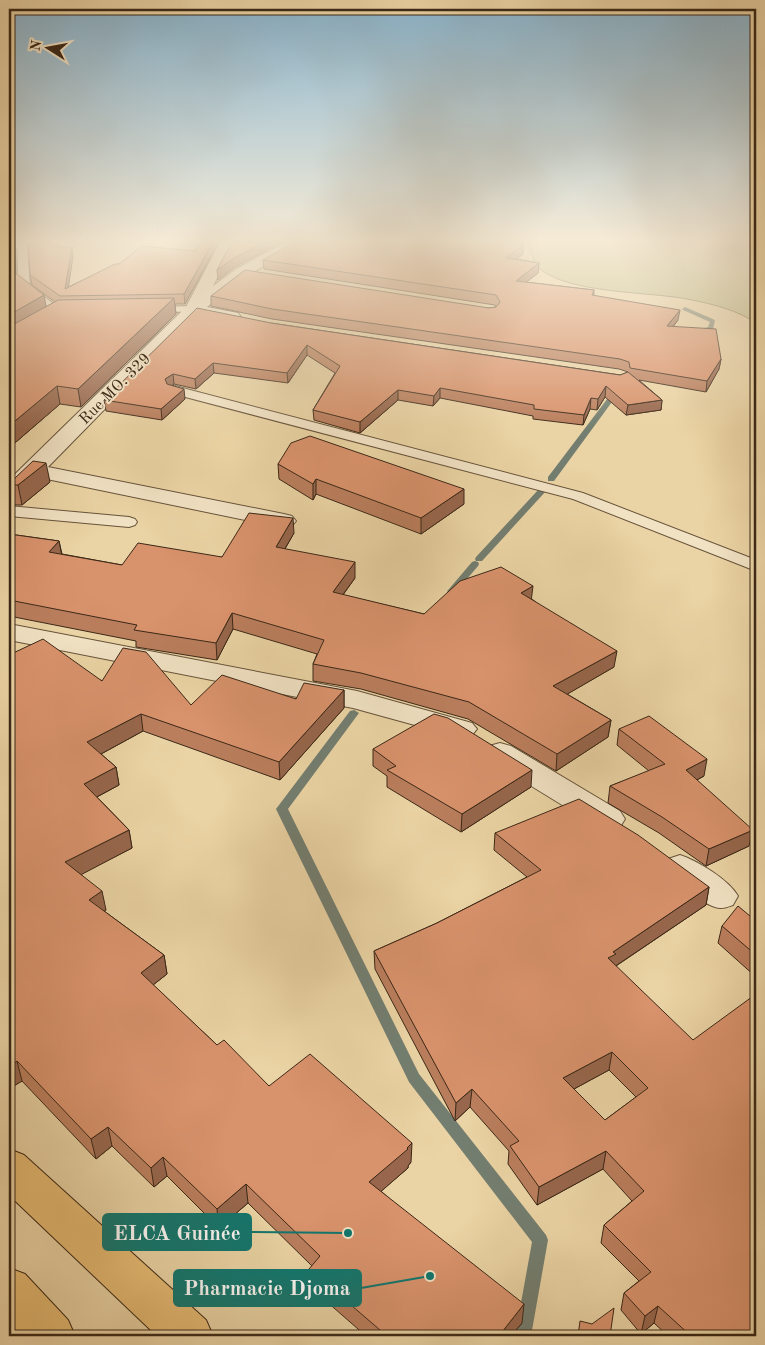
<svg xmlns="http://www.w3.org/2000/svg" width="765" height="1345" viewBox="0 0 765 1345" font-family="'Old Standard TT',serif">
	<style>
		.green { fill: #bcbb82; stroke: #7c724c }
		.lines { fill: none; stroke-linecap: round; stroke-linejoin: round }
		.stream { fill: #737e70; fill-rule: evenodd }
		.lane-casing { stroke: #67533a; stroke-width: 2 }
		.street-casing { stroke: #67533a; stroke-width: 2 }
		.highway-casing { stroke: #3b2817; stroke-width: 2 }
		.lane { fill: #f1e2c4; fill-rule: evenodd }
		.street { fill: #f1e2c4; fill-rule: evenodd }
		.highway { fill: #e5ba72; fill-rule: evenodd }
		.wall { fill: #ba7e5d; stroke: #3b2817; fill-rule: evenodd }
		.shaded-wall { fill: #97664c; stroke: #3b2817 }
		.building { fill: #d8926c; stroke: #3b2817; fill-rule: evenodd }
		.labels { text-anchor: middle; stroke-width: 4; stroke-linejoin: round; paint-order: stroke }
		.far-street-label { font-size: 16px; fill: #3b2817; stroke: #f1e2c4 }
		.leader { fill: none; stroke: #0f766e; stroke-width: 2 }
		.callout-dot { fill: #0f766e; stroke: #f1e2c4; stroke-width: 2 }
		.callout { fill: #0f766e; stroke: #0f766e; stroke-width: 2 }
		.callout-label { font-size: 21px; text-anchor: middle; font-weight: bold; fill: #fff }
	</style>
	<rect width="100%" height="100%" fill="#ead3a4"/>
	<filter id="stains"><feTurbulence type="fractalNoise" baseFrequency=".004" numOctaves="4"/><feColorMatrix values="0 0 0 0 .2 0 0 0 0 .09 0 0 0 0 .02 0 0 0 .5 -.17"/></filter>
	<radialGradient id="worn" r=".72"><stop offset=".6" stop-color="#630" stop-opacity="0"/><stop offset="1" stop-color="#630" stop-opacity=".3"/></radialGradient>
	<path class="green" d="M532,242H756V323C739,311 713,304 692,300C653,291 565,295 537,266C533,261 531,251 529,245Z"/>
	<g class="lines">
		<path class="stream" d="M685,307L715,320L713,329L696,332V330L708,327L710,322L683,310L682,309Z
			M614,390L620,391L554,481H548V477Z
			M539,489H545L546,491L482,561H476L475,559L476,557Z
			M475,561L478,562L479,564L478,566L455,593H449L447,591L449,589L472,562Z
			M354,710L359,713L288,809L419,1074L546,1235L548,1240L531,1336H515L532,1242L409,1082L276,809L350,711Z"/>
		<g class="lane-casing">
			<path id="lane" d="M9,242L27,244L30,286L62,310L64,312L62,314H54L20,289L18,287V248L9,245Z
				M193,306L197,307L199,309L197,311L150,313L144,310L150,307Z
				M175,386L583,493L756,560V571L573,499L170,393L168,390Z
				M9,506L129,517L135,519L137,522L135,525L129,527L9,516Z"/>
		</g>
		<g class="street-casing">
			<path id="street" d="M220,242H235L213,286L236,269L286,242H305L303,245L248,275L207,307L238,313L241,317L238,321L232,322L197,315L48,467L284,514L292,516L296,521L292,526L284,528L37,477L17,496L9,498V480L186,307Z
				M9,624L357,691L472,723L477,729L472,735L462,738L353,708L9,640Z
				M500,743L511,746L620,811L625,819L620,827L609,830L598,827L489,760L485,753L489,746Z
				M680,855C698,861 729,880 738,896L733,905C730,906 725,908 721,908C708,909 670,879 663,867L668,859Z"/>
		</g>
		<g class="highway-casing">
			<path id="highway" d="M9,1149L24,1155L206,1320L213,1336H157L9,1195Z
				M9,1268L25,1274L68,1320L75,1336H21L9,1323Z"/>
		</g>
		<use href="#lane" class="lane"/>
		<use href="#street" class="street"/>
		<use href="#highway" class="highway"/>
	</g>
	<path class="wall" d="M9,242H15L16,249V273L46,307L55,302L32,285L30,275L59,242L60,247L73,256L68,287L119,264L195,251L201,242H219L185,304H175L176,314L81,407L60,404L9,448Z
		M522,244L523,254L516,259L539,263L538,273L526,282L594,290V296L678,320L673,327L721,359L719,369L706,392L639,380L662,400L661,410L626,415L605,397L597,410L590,409L583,425L533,419V416L440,398L433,406L398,400L360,433L314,420L313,410L335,373L307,355L288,383L214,373L196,389L174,384L173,385L185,399L162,420L106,411L104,400L271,323L620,375L628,372L619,369L272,319L211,306V296L489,308L496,307L495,305L264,269L263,260L523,244Z
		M278,464L464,504L421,534L316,494L313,500L279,479Z
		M9,479L50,482L22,505H9Z
		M294,533L285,549L355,578L343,595L424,614L532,599L614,667L567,694L611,720L608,737L556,771L468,719L361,689L313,681V664L317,654L233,629L217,660L136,647V641L9,616V534L59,541L62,554L122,565L222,557Z
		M9,655L191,705L296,699L344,690V708L280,780L143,731L101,754L116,767L119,785L97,797L129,830L132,848L81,874L106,910L104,911L164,955L167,974L153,985L217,1045L269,1086L411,1162L408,1166V1168L381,1191L522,1323L511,1336H366L310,1287L309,1269L312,1266L248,1203L219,1228L167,1176L154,1187L112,1146L96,1159L22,1081L12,1087L9,1083Z
		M619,729L704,776L697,780L749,846L706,866L659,833L608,803L610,786L649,771L617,745Z
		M373,749L531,787L461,832L387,787V776L373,766Z
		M495,833L709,887L706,905L616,966L756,1336H668L654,1323L641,1334L621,1310L624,1293L639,1281L601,1243L604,1225L632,1201L603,1169L537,1205L508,1164L509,1151L470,1107L455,1121L375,969L374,951L437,923L527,877L494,850ZM609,1070L636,1097L605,1120L574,1089Z
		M756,921V977L718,943L722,926Z"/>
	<path class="shaded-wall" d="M14,242H15L16,249V287L13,271Z
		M58,242H59L60,249L55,247Z
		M213,242H219L185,304L184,294Z
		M265,242H282L235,267L218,280L217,270L234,258Z
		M515,242H523V244L513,252L523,245V254L506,267V258Z
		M72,247L73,256L67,296L65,289Z
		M539,263L538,273L515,291L516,281Z
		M44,295L47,312L9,333V315Z
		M174,298L176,314L81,407L78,389Z
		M680,310L678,320L665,336L667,326Z
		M307,345V355L288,383L287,373Z
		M721,359L719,369L706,392L707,381Z
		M213,363L214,373L196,389L195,379Z
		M173,374L174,384L166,390L165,379Z
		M57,386L60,404L9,448V426Z
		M606,386L605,397L597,410L598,399Z
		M440,388V398L433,406L434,396Z
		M184,389L185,399L162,420L161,409Z
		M398,390V400L360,433V422Z
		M591,398L590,409L583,425L584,415Z
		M662,400L661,410L626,415L628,405Z
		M46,463L50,482L22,505L18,485Z
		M316,479V494L313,500V484Z
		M464,489V504L421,534V518Z
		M293,518L294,533L277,562L276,547Z
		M59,541L62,557L49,552Z
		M355,562V578L333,608V592Z
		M533,586L531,602L521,593Z
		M232,613L233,629L217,660L216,643Z
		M617,651L614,667L552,703L553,686Z
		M344,690V708L280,780L279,762Z
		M141,714L143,731L90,760L87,742Z
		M611,720L608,737L556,771L557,754Z
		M707,759L704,776L683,787L686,770Z
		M116,767L119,785L87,802L84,784Z
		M532,770L531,787L461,832L462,814Z
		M129,830L132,848L69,881L65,862Z
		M753,830L749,846L706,866L709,849Z
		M709,887L706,905L614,967L608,958L613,952Z
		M102,891L106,910L92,919L89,900Z
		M164,955L167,974L144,992L141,973Z
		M612,1052L609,1070L561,1096L563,1078Z
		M17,1061L22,1081L12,1087L9,1074V1067Z
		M472,1089L470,1107L455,1121L456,1103Z
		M108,1127L112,1146L96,1159L91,1139Z
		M412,1143L411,1162L408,1166V1168L370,1201L369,1182Z
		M606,1151L603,1169L537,1205L539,1187Z
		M163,1157L167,1176L154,1187L151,1168Z
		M246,1184L248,1203L219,1228L217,1209Z
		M524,1304L522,1323L511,1336H499Z
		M658,1306L654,1323L641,1334L645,1316Z"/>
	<path class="building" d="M9,242H14L13,271L44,295L9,315Z
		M28,242H58L55,247H72L65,289L115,264H119L142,246L195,251L201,242H213L184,294L60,296L30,275Z
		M232,242H265L234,258L217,270Z
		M295,242H515L514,243L523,245L506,258L539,263L516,281L594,290L592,295L680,310L667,326L716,329L721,359L707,381L630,368L629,362L620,359L272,309L211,296L245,270L489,308L496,307L500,302L496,295L263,260Z
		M174,298L78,389L57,386L9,426V327L58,300Z
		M197,308L271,323L620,375L628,372L662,400L628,405L606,386L598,399L591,398L584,415L534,409V405L440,388L434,396L398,390L360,422L313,410L340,366L307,345L287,373L213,363L195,379L173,374L165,379L167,384L184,389L161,409L104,400Z
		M310,436L464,489L421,518L316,479L313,484L278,464L291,443Z
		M33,461L46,463L18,485H9V479L15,478Z
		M249,513L293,518L276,547L355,562L333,592L424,614L460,581L501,567L533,586L521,593L617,651L553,686L611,720L557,754L469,702L361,673L313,664L324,640L232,613L216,643L134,630L137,625L9,600V534L59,541L49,552L122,565L138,543L222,557Z
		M43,639L102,681L123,648L146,652L191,705L222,675L296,699L304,683L344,690L279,762L141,714L87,742L116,767L84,784L129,830L65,862L102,891L89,900L164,955L141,973L217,1045L224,1040L269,1086L310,1054L412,1143L407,1148L408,1149L369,1182L524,1304L499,1336H387L309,1269L320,1256L246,1184L217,1209L163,1157L151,1168L108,1127L91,1139L17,1061L9,1067V655Z
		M434,714L448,718L532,770L462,814L387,770L396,766L373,749Z
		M649,716L707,759L686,770L753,830L709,849L662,817L610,786L665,764L619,729Z
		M579,799L638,835L709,887L613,952L616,954L608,958L693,1040L756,994V1336H691L658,1306L645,1316L624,1293L651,1272L604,1225L644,1191L606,1151L539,1187L510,1146L519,1141L472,1089L456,1103L374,951L437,923L541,870L495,833ZM612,1052L648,1088L605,1120L563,1078Z
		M738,906L756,921V955L722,926Z
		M614,1308L610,1336H578L580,1321L592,1324Z"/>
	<linearGradient id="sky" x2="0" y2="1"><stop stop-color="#88b5d0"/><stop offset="0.56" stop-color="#f6ebd6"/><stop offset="1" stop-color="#f6ebd6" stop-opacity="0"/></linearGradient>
	<rect width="765" height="430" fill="url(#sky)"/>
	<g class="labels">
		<g class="far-street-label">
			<text transform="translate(114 388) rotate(-45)" y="6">Rue MO. 329</text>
		</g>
	</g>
	<path class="leader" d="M348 1233L251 1232M430 1276L361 1288"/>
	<g class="callout-dot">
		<circle cx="348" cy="1233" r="5"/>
		<circle cx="430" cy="1276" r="5"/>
	</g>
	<g class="callout">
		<rect x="103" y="1214" width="148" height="36" rx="5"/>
		<rect x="174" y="1270" width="187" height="36" rx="5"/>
	</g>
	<g class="callout-label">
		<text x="177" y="1240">ELCA Guinée</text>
		<text x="267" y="1295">Pharmacie Djoma</text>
	</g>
	<rect width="765" height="1345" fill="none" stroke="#ead3a4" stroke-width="30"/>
	<rect x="10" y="10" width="745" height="1325" fill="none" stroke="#3b2817" stroke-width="2.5"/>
	<rect x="15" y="15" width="735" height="1315" fill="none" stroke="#3b2817"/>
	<g transform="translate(48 48) rotate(281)" stroke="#f1e2c4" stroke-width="4" paint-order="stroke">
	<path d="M0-4L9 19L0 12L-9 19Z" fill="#3b2817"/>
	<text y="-8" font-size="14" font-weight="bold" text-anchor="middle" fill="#3b2817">N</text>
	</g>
	<rect width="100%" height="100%" filter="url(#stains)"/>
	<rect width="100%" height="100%" fill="url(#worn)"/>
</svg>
